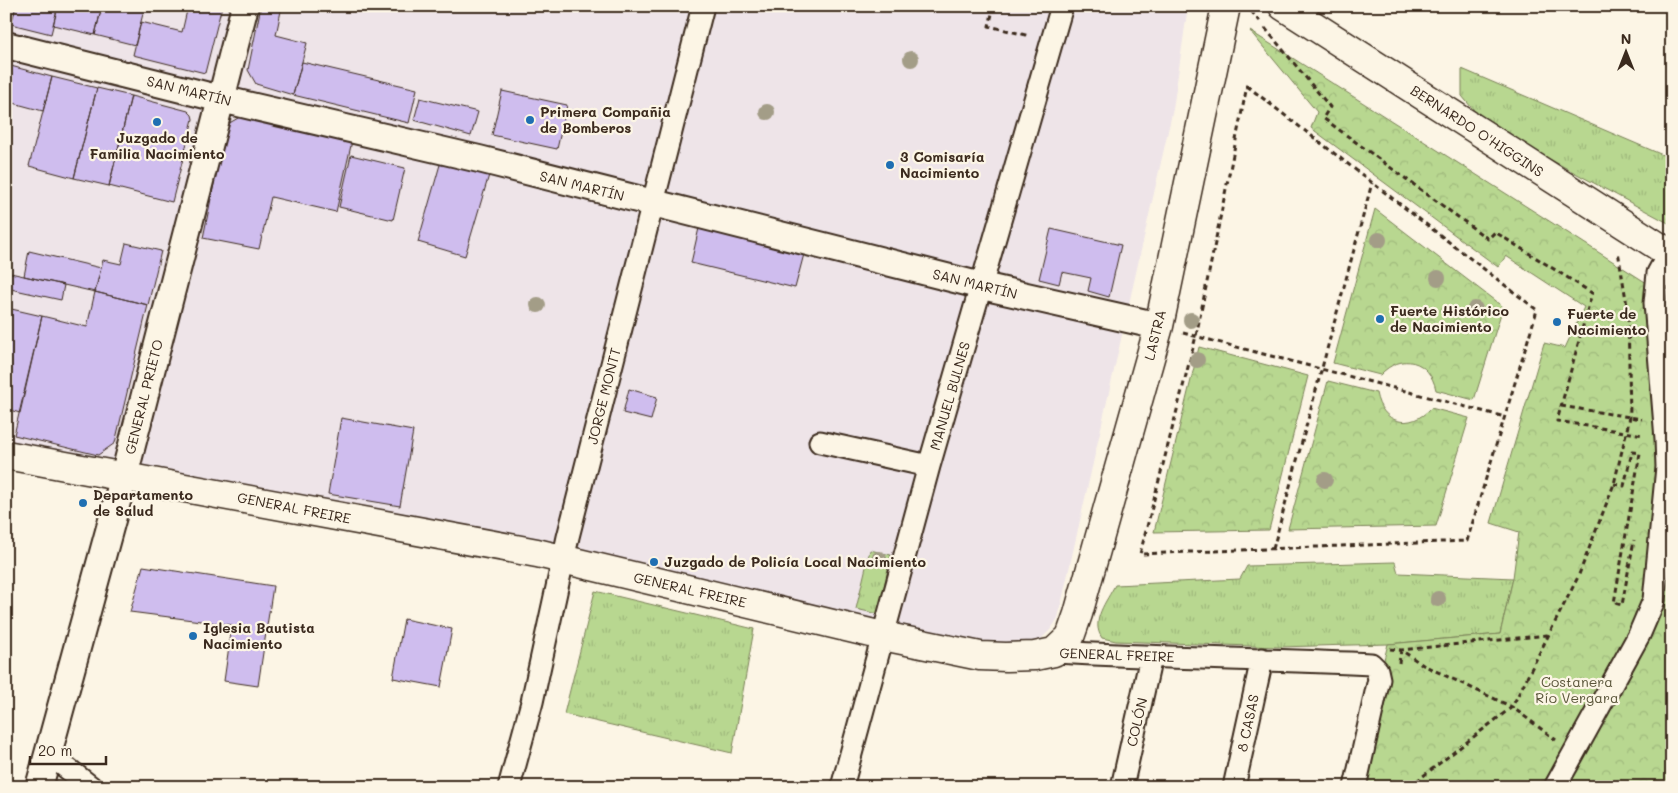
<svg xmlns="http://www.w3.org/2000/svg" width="1678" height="793" viewBox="0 0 1678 793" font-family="Mali,sans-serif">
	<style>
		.built { fill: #eee4e8 }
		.grass { fill: url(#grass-tufts); stroke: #7a8057 }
		.forest { fill: url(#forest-crowns); stroke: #7a8057 }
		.building { fill: #cfbdee; stroke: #3b2a1e }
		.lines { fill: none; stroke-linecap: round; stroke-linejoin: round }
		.minor-casing { stroke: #3b2a1e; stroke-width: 25 }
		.tertiary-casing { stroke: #3b2a1e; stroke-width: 30 }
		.secondary-casing { stroke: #3b2a1e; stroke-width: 31 }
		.path { stroke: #3b2a1e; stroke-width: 3; stroke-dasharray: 5 4; stroke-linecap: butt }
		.minor { stroke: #fcf5e5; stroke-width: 21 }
		.tertiary { stroke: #fcf5e5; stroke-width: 26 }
		.secondary { stroke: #fcf5e5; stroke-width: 28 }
		.tree { fill: #a39d87 }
		.poi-dot { fill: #1f6fb2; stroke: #fcf5e5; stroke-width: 2 }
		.labels { text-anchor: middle; stroke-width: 4.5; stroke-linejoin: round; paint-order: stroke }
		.street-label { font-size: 14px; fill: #3b2a1e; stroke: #fcf5e5 }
		.poi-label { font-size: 14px; font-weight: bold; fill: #3b2a1e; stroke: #fcf5e5; text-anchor: start }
		.park-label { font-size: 14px; fill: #5a553a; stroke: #fcf5e5 }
	</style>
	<defs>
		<pattern id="grass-tufts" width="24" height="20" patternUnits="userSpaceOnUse" patternTransform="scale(1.25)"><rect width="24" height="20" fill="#b8d790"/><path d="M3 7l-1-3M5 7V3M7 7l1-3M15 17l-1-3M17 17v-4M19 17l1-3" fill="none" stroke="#9fb97c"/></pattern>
		<pattern id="forest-crowns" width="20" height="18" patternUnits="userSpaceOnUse" patternTransform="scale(1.25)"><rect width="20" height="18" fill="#b8d790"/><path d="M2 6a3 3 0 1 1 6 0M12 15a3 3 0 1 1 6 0" fill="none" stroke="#9fb97c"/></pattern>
	</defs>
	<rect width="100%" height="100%" fill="#fcf5e5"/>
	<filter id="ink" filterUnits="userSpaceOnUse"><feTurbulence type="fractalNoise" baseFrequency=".02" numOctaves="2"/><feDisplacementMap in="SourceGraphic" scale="10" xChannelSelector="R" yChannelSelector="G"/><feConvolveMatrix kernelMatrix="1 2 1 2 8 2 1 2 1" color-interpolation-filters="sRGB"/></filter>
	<g filter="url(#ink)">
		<path class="built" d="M6,6H1188L1173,109L1058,618L1051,629L1042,638L1031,645L1019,650L6,444Z"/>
		<path class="grass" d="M1462,69L1672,159V225L1486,125L1462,96Z
			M870,550L891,555L878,614L856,609Z
			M1395,562L1398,573L1513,578L1500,634L1388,644L1278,647L1116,641L1102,638C1090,621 1107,601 1115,585L1240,579L1247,566Z
			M595,591L754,629L732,753L564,714Z"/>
		<path class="forest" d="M1250,31L1672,299V787H1540L1533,783L1529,787H1351L1388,644L1500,634L1513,578L1519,532L1491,523L1544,343L1565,348L1584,307L1506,256L1498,267L1311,128L1317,112Z
			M1375,209L1503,307L1474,400L1436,390C1430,360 1401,352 1380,375L1333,363Z
			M1199,347L1308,376L1269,530L1154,532Z
			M1328,381L1376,393C1382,424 1410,431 1431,408L1469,418L1436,526L1288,529Z"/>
		<path class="building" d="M6,6H16L11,24L6,23Z
			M16,6H58L51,34L11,24Z
			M58,6H102L95,35L53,25Z
			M102,6H145L135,45L95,35Z
			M188,6H222L205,73L133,55L141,22L182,32Z
			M261,6H282L276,35L307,43L293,95L256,84L248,70Z
			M302,62L417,89L409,123L293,95Z
			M7,65L52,77L43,111L6,101Z
			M52,77L97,88L74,178L29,166Z
			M97,88L131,96L109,186L74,178Z
			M502,91L567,105L557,149L492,135Z
			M131,96L188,111L192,115L193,119L172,202L109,186Z
			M420,98L478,112L471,136L414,120Z
			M245,114L352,141L336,212L271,197L259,249L203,238L226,125Z
			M351,155L405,168L393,220L339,207Z
			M441,161L489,175L465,256L418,242Z
			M699,228L804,254L795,288L691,263Z
			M1051,229L1121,245L1109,297L1088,291L1091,278L1062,272L1059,284L1039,279Z
			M126,243L161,251L148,305L95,292L103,260L121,264Z
			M29,251L101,268L95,292L24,276Z
			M6,272L64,285L61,300L6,288Z
			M95,292L148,305L115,443L98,455L14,435L42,316L87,327Z
			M7,308L42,316L20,413L6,409Z
			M629,389L657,397L651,420L623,413Z
			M341,418L413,431L400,506L328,494Z
			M143,566L273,586L258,686L224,681L232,625L130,612Z
			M404,619L452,629L441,687L393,678Z"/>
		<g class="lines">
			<g class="minor-casing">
				<path id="minor" d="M820,442L929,466
					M1054,652C1160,658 1265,659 1371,664L1377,670L1379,679L1355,787
					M49,754L91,787
					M509,787L532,702L568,537L703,6
					M842,787L929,466L1062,6
					M1122,787L1151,657
					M1234,787L1262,659
					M1555,787L1639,635L1654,600L1667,467L1666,439L1655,303L1658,273L1669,253"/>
			</g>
			<g class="tertiary-casing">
				<path id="tertiary" d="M6,45L221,99L479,159L982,286L1159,326
					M39,787L124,476L245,6"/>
			</g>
			<g class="secondary-casing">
				<path id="secondary" d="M1283,6L1672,255
					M6,455L537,553L883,636L980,656L1006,657L1035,656L1054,652L1070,637L1078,614L1159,326L1226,6"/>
			</g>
			<path class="path" d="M994,6L989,26L1030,36
				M1251,11L1260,21
				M1265,28L1330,107L1323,118L1488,239L1495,232L1592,293L1557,421L1643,435
				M1247,86L1537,310L1467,541L1140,554L1196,336Z
				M1183,333L1505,417
				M1561,406L1642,419
				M1614,484L1624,486L1632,452L1640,453L1614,603L1622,605L1634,540
				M1273,549L1372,183
				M1390,649L1401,650L1548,635
				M1399,663L1401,650L1423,665L1512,707L1556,740
				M1409,787L1512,707L1578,577L1614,484L1630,417L1628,312L1618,251"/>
			<use href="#minor" class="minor"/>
			<use href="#tertiary" class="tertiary"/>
			<use href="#secondary" class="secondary"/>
		</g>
		<g class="tree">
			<circle cx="911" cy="59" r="8"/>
			<circle cx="767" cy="112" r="8"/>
			<circle cx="1379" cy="240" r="8"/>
			<circle cx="1438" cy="278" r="8"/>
			<circle cx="538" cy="305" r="8"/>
			<circle cx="1475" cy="309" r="8"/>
			<circle cx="1191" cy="320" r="8"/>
			<circle cx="1197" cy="360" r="8"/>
			<circle cx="1325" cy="480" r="8"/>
			<circle cx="879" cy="559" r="8"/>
			<circle cx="1438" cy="599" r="8"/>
		</g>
	</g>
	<g class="poi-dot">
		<circle cx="530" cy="120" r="5"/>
		<circle cx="157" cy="122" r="5"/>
		<circle cx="890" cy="165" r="5"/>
		<circle cx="1380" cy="319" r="5"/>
		<circle cx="1557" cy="322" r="5"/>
		<circle cx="83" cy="503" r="5"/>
		<circle cx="654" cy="562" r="5"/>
		<circle cx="193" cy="636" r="5"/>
	</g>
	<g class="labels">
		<g class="street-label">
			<text transform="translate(189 91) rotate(14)" y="5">SAN MARTÍN</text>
			<text transform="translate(1477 131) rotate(33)" y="5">BERNARDO O'HIGGINS</text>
			<text transform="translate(582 186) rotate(14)" y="5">SAN MARTÍN</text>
			<text transform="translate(975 284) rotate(14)" y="5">SAN MARTÍN</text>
			<text transform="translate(1155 335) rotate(-76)" y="5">LASTRA</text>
			<text transform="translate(604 396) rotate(-76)" y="5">JORGE MONTT</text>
			<text transform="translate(950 396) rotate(-74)" y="5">MANUEL BULNES</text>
			<text transform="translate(144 397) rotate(-76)" y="5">GENERAL PRIETO</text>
			<text transform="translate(294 508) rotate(11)" y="5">GENERAL FREIRE</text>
			<text transform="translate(690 590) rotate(13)" y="5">GENERAL FREIRE</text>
			<text transform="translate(1117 655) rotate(2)" y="5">GENERAL FREIRE</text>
			<text transform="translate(1137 722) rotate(-77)" y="5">COLÓN</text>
			<text transform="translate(1248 723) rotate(-78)" y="5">8 CASAS</text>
		</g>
		<g class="poi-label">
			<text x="540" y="117">Primera Compañia<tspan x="540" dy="16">de Bomberos</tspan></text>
			<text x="157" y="143" text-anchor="middle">Juzgado de<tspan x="157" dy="16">Familia Nacimiento</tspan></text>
			<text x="900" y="162">3 Comisaría<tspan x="900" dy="16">Nacimiento</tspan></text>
			<text x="1390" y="316">Fuerte Histórico<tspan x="1390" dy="16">de Nacimiento</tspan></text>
			<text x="1567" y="319">Fuerte de<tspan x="1567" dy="16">Nacimiento</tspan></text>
			<text x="93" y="500">Departamento<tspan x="93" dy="16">de Salud</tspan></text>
			<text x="664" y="567">Juzgado de Policía Local Nacimiento</text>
			<text x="203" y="633">Iglesia Bautista<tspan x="203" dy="16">Nacimiento</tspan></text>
		</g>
		<g class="park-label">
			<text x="1577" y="687">Costanera<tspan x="1577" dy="16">Río Vergara</tspan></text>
		</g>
	</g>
	<rect width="1678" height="793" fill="none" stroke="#fcf5e5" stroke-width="25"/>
	<rect x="12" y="12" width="1653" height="768" fill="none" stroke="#3b2a1e" stroke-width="2" filter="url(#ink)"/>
	<g transform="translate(1626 52)" stroke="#fcf5e5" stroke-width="4" paint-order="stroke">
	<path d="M0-4L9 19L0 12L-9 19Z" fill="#3b2a1e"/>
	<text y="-8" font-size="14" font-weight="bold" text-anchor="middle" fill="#3b2a1e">N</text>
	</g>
	<path d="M30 756v8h76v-8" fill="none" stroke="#3b2a1e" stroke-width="2.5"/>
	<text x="38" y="756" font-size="15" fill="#3b2a1e" stroke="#fcf5e5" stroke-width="4" paint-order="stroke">20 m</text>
</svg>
